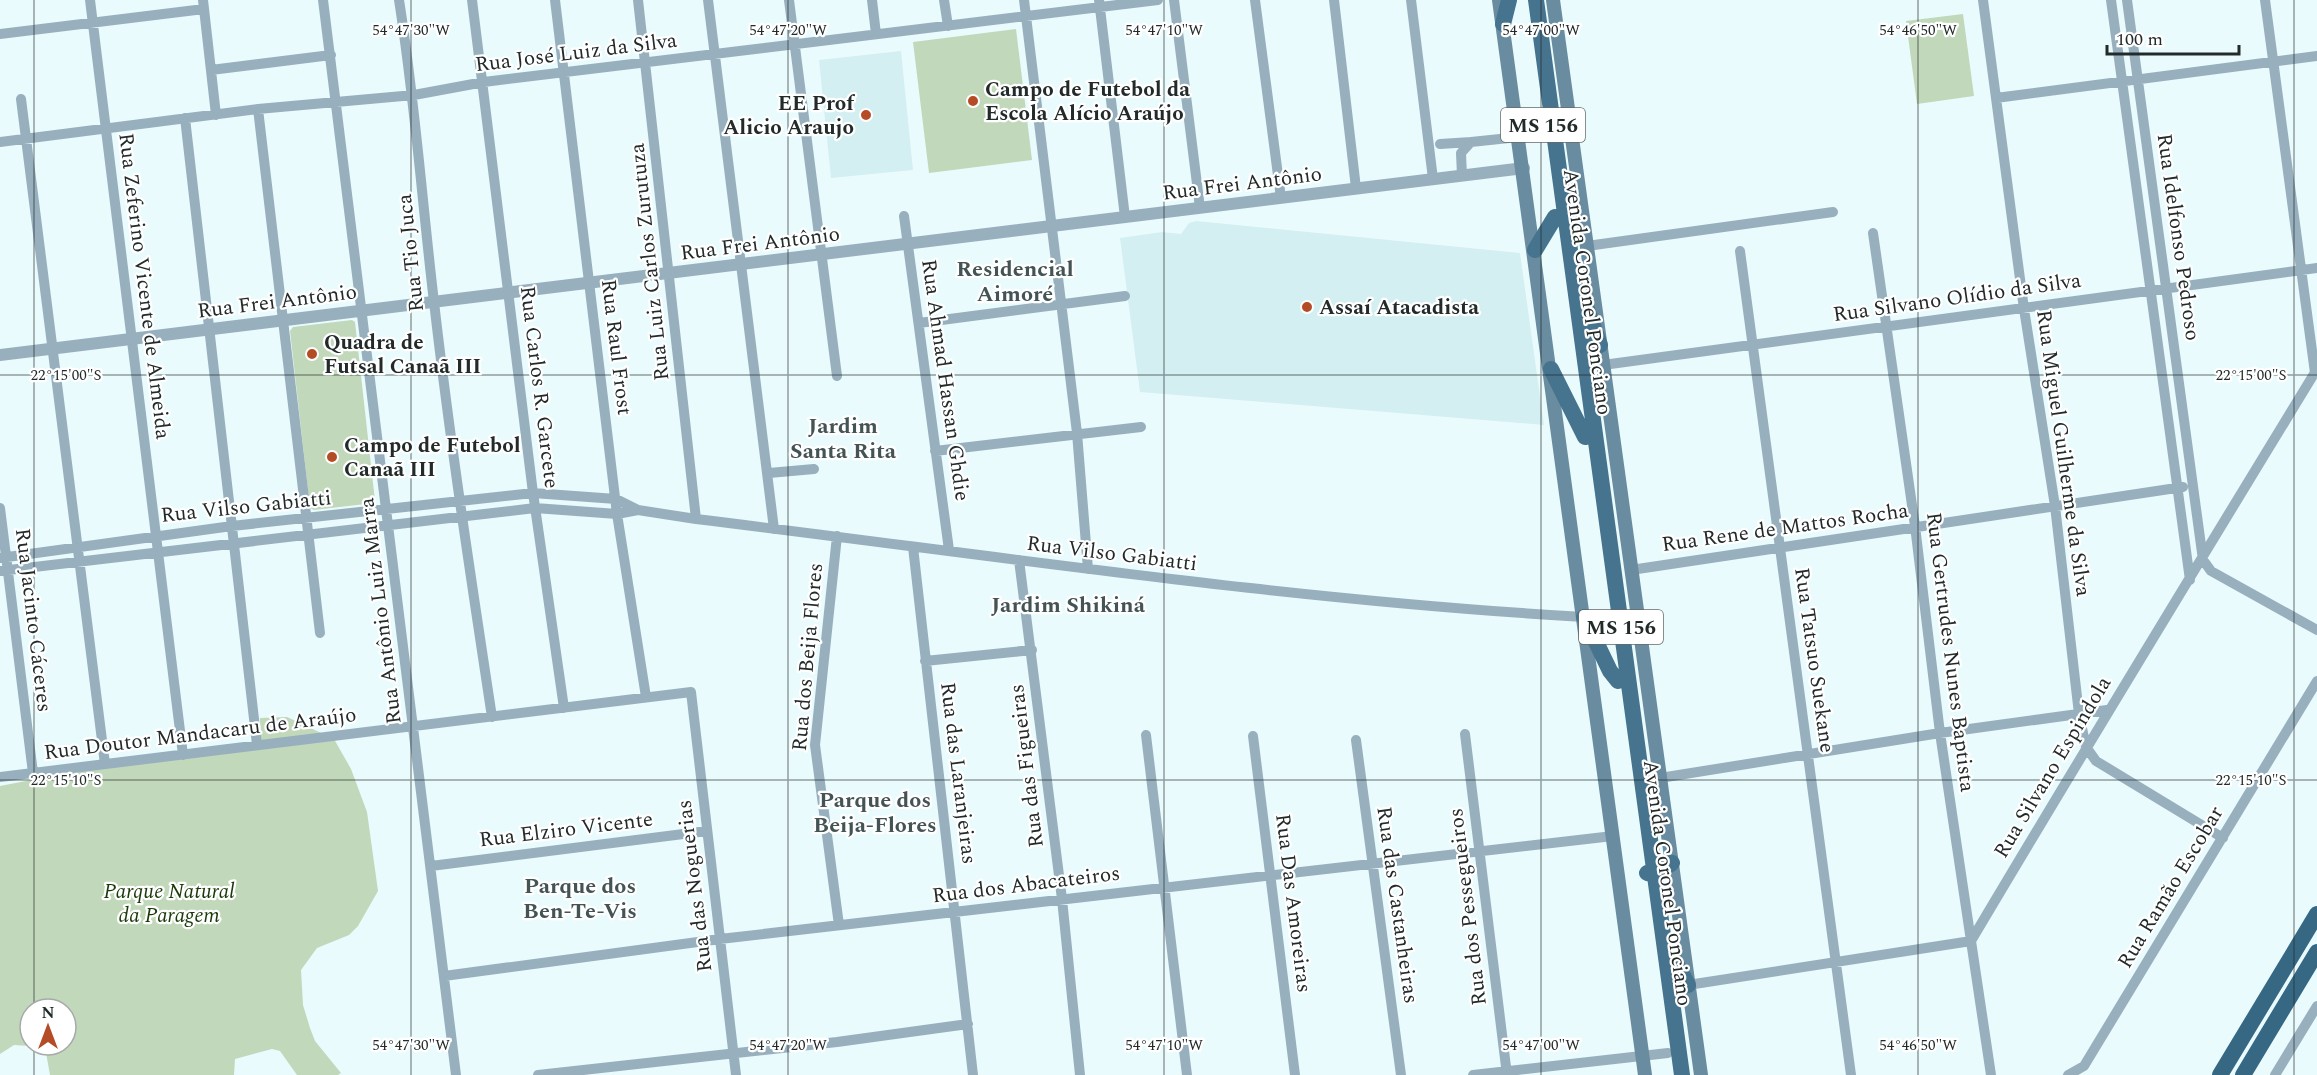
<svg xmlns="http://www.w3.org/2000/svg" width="2317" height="1075" viewBox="0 0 2317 1075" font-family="Spectral,serif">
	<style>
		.built { fill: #d4eff1 }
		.green { fill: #c2d8ba; fill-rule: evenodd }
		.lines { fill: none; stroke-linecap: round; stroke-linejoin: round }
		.minor { stroke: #98b0be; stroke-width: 10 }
		.tertiary { stroke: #98b0be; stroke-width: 12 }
		.secondary { stroke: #698ca1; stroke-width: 14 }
		.primary { stroke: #46738d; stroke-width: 16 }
		.trunk { stroke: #366884; stroke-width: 16 }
		.ticks { fill: none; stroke: #232a2a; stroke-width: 1.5; stroke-opacity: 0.45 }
		.poi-dot { fill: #b44d26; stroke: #fff; stroke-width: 2 }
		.labels { text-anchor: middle; stroke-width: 4.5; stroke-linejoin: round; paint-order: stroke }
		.shield { fill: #fff; stroke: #656a6a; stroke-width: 1.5 }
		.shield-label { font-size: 20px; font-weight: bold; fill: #232a2a }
		.street-label { font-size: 21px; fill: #232a2a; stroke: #fff }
		.poi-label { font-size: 21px; font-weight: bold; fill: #232a2a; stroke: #fff; text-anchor: start }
		.park-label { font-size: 21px; font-style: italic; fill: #193908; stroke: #fff }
		.neighbourhood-label { font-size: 22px; font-weight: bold; fill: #445354; stroke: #fff }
		.ticks-label { font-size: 15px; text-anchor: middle; fill: #232a2a; stroke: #fff; stroke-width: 4.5; stroke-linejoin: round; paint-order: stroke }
	</style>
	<rect width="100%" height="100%" fill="#eafbfd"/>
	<path class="built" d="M901,51L913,170L831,178L819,60Z
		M1196,221L1520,253L1544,425L1140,392L1120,238L1162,232L1181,234L1189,223Z"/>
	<path class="green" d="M1963,14L1974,96L1917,104L1906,21Z
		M1016,29L1032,160L929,173L913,42Z
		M352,320L355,322L375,501L374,503L314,510L310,508L290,331L293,327Z
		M287,717L334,739L351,769L367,812L378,891L358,926L349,935L317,948L301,970L303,1005L310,1028L315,1041L341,1073L338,1075H297L280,1051L272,1049L235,1059L234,1075H50L45,1047L14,1045L0,1054V786L109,765L261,745L260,718ZM30,1009H66V1045H30Z"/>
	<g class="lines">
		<path class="minor" d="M90,0L183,755
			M203,0L216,115
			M323,0L456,1075
			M399,0C415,101 422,201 434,302C450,441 471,579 492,717
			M472,0L533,493L564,708
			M555,0L617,514L646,697
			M638,0L696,519
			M708,0L774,529
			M789,0L837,376
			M872,0L876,34
			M944,0L948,26
			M1024,0L1077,433L1088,569
			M1099,0L1125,217
			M1174,0L1200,208
			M1255,0L1281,198
			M1334,0L1356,188
			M1411,0L1433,179
			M1983,0L2024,309L2055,506L2079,714L2086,747L2096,761L2223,838
			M2111,0L2190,580
			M2127,0L2203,560L2211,571L2317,630
			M2265,0L2315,373
			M0,34L204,9
			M211,70L331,55
			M1996,98L2317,56
			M21,99L105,764
			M258,109L320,633
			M185,118L257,745
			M0,142L258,109L414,95L484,82L1158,0
			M1440,144L1471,142
			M1462,176L1461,153L1471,142L1558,133
			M904,216L949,550
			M1873,233L1915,526L1940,733L1991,1075
			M1587,246L1833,212
			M1740,251L1851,1075
			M919,323L1125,296
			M1603,365L2317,268
			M935,451L1141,427
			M769,473L814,469
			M0,508L33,773
			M837,536L815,745L839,925
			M913,547L973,1075
			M0,558L232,526L533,493L616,499L638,510L696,519C992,555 1286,600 1584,617
			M1019,560L1062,899L1080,1075
			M1631,570L2183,487
			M0,571L535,508L617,514L638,510
			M925,661L1032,650
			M1465,734L1507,1075
			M1146,735L1187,1075
			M1253,736L1295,1075
			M1356,740L1401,1075
			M0,777L691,692L736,1075
			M1660,778L1940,733L2107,710
			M431,866L707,831
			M444,976L720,939L1613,836
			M1688,985L1971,941C2085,749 2201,559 2317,369
			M538,1075L837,1042L968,1024
			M1473,1075L1668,1053
			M2068,1075L2084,1066L2317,681
			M2275,1075L2317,1006"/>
		<path class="tertiary" d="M0,355L1524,168"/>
		<path class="secondary" d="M1499,0L1645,1075
			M1553,0L1701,1075"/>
		<path class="primary" d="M1536,0L1682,1075
			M1503,24L1509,0
			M1535,250L1555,217
			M1584,301L1600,345
			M1551,369L1585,437
			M1584,617L1610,671L1618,681
			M1647,873L1655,875L1672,863
			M1668,949L1688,985"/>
		<path class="trunk" d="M2220,1075L2317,914
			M2243,1075L2317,952"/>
	</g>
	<path class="ticks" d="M34,0V1009M411,0V1075M788,0V1075M1164,0V1075M1541,0V1075M1918,0V1075M2294,0V1075M0,375H2317M0,780H2317M34,1045V1075"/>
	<g class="poi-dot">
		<circle cx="973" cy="101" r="6"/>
		<circle cx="866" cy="115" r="6"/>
		<circle cx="1307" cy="307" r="6"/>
		<circle cx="312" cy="354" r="6"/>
		<circle cx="332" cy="457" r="6"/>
	</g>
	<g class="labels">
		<g class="shield">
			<rect x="1501" y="108" width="84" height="34" rx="4.5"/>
			<rect x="1579" y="610" width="84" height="34" rx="4.5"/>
		</g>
		<g class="shield-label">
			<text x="1543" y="132">MS 156</text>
			<text x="1621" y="634">MS 156</text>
		</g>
		<g class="street-label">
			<text transform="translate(576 52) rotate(-7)" y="7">Rua José Luiz da Silva</text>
			<text transform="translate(1242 183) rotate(-7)" y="7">Rua Frei Antônio</text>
			<text transform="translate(2179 237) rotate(82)" y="7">Rua Idelfonso Pedroso</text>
			<text transform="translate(760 243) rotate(-7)" y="7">Rua Frei Antônio</text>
			<text transform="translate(410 253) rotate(-96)" y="7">Rua Tio Juca</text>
			<text transform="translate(649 262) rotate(-96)" y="7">Rua Luiz Carlos Zurutuza</text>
			<text transform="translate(145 286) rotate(83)" y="7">Rua Zeferino Vicente de Almeida</text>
			<text transform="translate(1588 292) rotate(82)" y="7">Avenida Coronel Ponciano</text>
			<text transform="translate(1957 297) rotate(-8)" y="7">Rua Silvano Olídio da Silva</text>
			<text transform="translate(277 301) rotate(-7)" y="7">Rua Frei Antônio</text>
			<text transform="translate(617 347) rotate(83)" y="7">Rua Raul Frost</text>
			<text transform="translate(946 380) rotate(82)" y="7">Rua Ahmad Hassan Ghdie</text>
			<text transform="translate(540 387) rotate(83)" y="7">Rua Carlos R. Garcete</text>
			<text transform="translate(2064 453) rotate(82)" y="7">Rua Miguel Guilherme da Silva</text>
			<text transform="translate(246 506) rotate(-6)" y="7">Rua Vilso Gabiatti</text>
			<text transform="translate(1785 527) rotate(-8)" y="7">Rua Rene de Mattos Rocha</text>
			<text transform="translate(1112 553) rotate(7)" y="7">Rua Vilso Gabiatti</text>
			<text transform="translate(380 611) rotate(-97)" y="7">Rua Antônio Luiz Marra</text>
			<text transform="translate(34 620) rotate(83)" y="7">Rua Jacinto Cáceres</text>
			<text transform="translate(1951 652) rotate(83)" y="7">Rua Gertrudes Nunes Baptista</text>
			<text transform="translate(807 657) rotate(-85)" y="7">Rua dos Beija Flores</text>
			<text transform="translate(1815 660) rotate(82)" y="7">Rua Tatsuo Suekane</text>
			<text transform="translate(200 733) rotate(-7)" y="7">Rua Doutor Mandacaru de Araújo</text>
			<text transform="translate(1026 766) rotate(-97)" y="7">Rua das Figueiras</text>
			<text transform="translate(2052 767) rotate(-59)" y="7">Rua Silvano Espindola</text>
			<text transform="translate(959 773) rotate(83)" y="7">Rua das Laranjeiras</text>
			<text transform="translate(566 829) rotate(-7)" y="7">Rua Elziro Vicente</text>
			<text transform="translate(1668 883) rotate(82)" y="7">Avenida Coronel Ponciano</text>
			<text transform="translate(1026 884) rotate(-7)" y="7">Rua dos Abacateiros</text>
			<text transform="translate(694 886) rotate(-97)" y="7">Rua das Noguerias</text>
			<text transform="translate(2170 887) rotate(-59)" y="7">Rua Ramão Escobar</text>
			<text transform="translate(1294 903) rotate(83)" y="7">Rua Das Amoreiras</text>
			<text transform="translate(1398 905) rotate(82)" y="7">Rua das Castanheiras</text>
			<text transform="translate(1467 907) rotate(-97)" y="7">Rua dos Pessegueiros</text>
		</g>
		<g class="poi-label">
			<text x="985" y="96">Campo de Futebol da<tspan x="985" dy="24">Escola Alício Araújo</tspan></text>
			<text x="854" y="110" text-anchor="end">EE Prof<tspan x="854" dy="24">Alicio Araujo</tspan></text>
			<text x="1319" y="314">Assaí Atacadista</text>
			<text x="324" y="349">Quadra de<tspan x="324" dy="24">Futsal Canaã III</tspan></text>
			<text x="344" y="452">Campo de Futebol<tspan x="344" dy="24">Canaã III</tspan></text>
		</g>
		<g class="park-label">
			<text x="169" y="898">Parque Natural<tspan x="169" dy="24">da Paragem</tspan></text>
		</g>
		<g class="neighbourhood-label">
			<text x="1015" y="276">Residencial<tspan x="1015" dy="25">Aimoré</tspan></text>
			<text x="843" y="433">Jardim<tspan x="843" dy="25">Santa Rita</tspan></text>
			<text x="1068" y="612">Jardim Shikiná</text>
			<text x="875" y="807">Parque dos<tspan x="875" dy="25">Beija-Flores</tspan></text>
			<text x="580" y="893">Parque dos<tspan x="580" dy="25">Ben-Te-Vis</tspan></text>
		</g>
	</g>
	<g class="ticks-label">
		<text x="411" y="35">54°47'30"W</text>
		<text x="788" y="35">54°47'20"W</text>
		<text x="1164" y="35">54°47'10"W</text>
		<text x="1541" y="35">54°47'00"W</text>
		<text x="1918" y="35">54°46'50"W</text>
		<text x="66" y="380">22°15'00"S</text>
		<text x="2251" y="380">22°15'00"S</text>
		<text x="66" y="785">22°15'10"S</text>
		<text x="2251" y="785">22°15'10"S</text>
		<text x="411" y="1050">54°47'30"W</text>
		<text x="788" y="1050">54°47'20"W</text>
		<text x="1164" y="1050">54°47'10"W</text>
		<text x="1541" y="1050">54°47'00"W</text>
		<text x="1918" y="1050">54°46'50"W</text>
	</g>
	<g transform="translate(48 1027)"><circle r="28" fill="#ffffff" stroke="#a7aaaa" stroke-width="1.5"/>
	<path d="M0-4.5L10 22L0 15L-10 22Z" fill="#b44d26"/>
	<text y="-9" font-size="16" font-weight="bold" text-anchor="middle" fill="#232a2a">N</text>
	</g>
	<path d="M2107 45v9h132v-9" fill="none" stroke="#232a2a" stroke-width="3"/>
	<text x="2116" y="45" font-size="18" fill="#232a2a" stroke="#ffffff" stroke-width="4.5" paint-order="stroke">100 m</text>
</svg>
